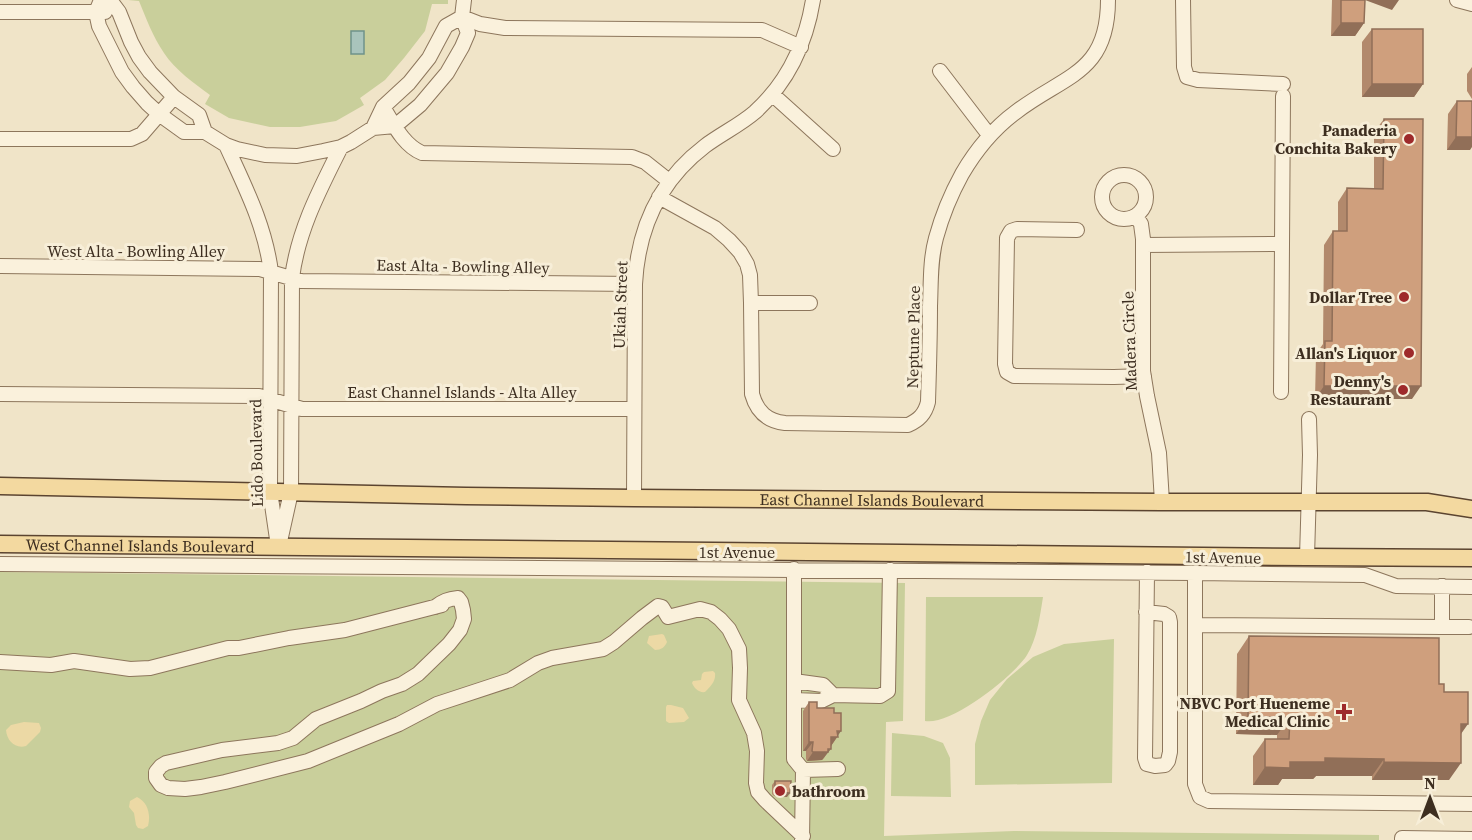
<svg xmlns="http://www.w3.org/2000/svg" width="1472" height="840" viewBox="0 0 1472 840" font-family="'Source Serif 4',serif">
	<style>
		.green { fill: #c9cf9b }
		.sand { fill: #ecd9a5 }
		.water { fill: #a9c4bc; stroke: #6f938a; stroke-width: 1.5 }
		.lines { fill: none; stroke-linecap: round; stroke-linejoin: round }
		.minor-casing { stroke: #8d765c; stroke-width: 16 }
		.major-casing { stroke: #5b4430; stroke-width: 19 }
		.minor { stroke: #faf1dc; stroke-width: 14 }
		.major { stroke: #f3d9a0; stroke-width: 16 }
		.wall { fill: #b2896c }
		.shaded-wall { fill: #916f58 }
		.building { fill: #cf9f7d; stroke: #916f58; stroke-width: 1.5 }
		.poi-dot { fill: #9e2a2b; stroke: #f7eed8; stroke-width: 2 }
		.labels { text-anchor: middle; stroke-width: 6; stroke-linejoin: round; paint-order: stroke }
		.poi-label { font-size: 16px; font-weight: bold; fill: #3d2e20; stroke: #f7eed8; text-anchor: end }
		.street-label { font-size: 16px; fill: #3d2e20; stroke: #f7eed8 }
	</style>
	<rect width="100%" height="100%" fill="#f0e4c8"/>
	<path class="green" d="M128,0H448V4H432L425,31L404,58L385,80L360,98L364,105L336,121L300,127H270L229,118L205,104L210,95C194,83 175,70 164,53C153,37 146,18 139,1Z
		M0,572L905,583L903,721L886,722L884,836L1014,831L1379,835V840H0Z
		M926,597H1043C1040,616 1037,639 1027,655C1014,676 950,726 925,721Z
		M1114,639L1112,783L975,785V744L981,721L990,700L1007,679L1033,657L1064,644Z
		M892,733L924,736L943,743L950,758L951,797L891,796Z"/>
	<path class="sand" d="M662,634L664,635L667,642C665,647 661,650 655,650L647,643L649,636Z
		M713,671L715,673C716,681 711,686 705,692C699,693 694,688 692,683L693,681L701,680L702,674L704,672Z
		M667,705H671L683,708L689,718L684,722L669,723L666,721V707Z
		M24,722L39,723L41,728L40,732L26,746C15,749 7,741 6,730L11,725Z
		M137,797C148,802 151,815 148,826L143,829L138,828L136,825L134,813L129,807L130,801Z"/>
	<path class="water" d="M351,31H364V54H351Z"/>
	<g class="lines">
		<g class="minor-casing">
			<path id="minor" d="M101,0L96,12L99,26L122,72L133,87L147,103L159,114L184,132H205L226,145L237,149L265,155L297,156L323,151L341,147L351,142L373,128L395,126L420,105L447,73L462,47L468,33L462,17L464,0
				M110,0L119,12L131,42L139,57L150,72L174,97L199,115L205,132
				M1183,0L1184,67L1187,77L1198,80L1283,84
				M1457,0L1472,4
				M0,12H105
				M462,17L480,24L505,28L762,30L801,47
				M940,71L989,135
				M772,94L833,149
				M383,107C393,123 403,145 422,153L632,157L645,162L669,181
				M373,128L383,107L409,83L429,58L446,26L462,17
				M0,139H131L142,134L174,97
				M226,145C245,187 265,225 271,272L270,491L277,539
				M1102 197a22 22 0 1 1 44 0a22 22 0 1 1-44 0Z
				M659,197L715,228L729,240L740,252L747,264L750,275L751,303L752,394C757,412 767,421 785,423L908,425C919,420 925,414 928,402C929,370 930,338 930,306C931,283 930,260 936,238C942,216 951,194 962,174C976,150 993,129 1016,112C1064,75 1108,74 1108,0
				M1136,216L1141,224L1143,239V371L1147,396L1159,453L1162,502
				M1077,230L1017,229L1011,231L1007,238L1005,364L1007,372L1014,376L1114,377L1144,376
				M1143,245L1282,244
				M0,266L260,269L301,281L635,284
				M751,303H810
				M1281,392L1283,96
				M0,394L259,396L302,409H634
				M634,498L635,284C638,228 659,181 705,146C721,134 740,125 755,112C788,82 806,43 813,0
				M279,546L291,492L292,278C298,230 320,189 341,147
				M1307,557L1310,455L1309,419
				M0,564L1195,573L1365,575L1396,586L1472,587
				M794,569V759L803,770L838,769
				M1195,573V625L1442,627V586
				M435,607C443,601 448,599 458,598L461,602L463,610L464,619L460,630L449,644L418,674L402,684L382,691L361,701L316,719L293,738L278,743L222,750L166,763L161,766L156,772V778L161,785L168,788L185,789L201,787L225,782L308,761L399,724L437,704L510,680L538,663L552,658L603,649L614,642L642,618L658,606L662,607L668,617L700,609L711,612L720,619L729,629L739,649L740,668L739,700L754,733L757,751L756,783L758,792L765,800L803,836
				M1146,612L1164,614L1169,617L1170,622V752L1168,761L1165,765L1155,766L1147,764L1145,758L1147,572
				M1195,625V784L1200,797L1209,801L1472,804
				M1442,627H1469
				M0,662L51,665L74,661L130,669L150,668L228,648H239L289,638L345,630L442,605
				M794,681L823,685L833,695
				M794,700L821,701L833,695L880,696L888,691L890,570
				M802,840L803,770
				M1402,840V838L1472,839"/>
		</g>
		<g class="major-casing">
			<g id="major">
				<path id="s1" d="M0,486L466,496L634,498L1162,502H1427L1472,509"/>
				<path id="s2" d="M0,544L1307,557L1472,558"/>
			</g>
		</g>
		<use href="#minor" class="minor"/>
		<use href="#major" class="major"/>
	</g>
	<path class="wall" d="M1332,0H1365L1364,23L1355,36H1331Z
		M1372,29L1423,84L1414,97H1362V42Z
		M1472,67V99L1467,91V74Z
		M1457,101L1470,150H1447L1448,114Z
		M1384,119L1412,399H1315L1316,354L1323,344L1324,245L1333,231H1338V202L1347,188L1374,189V132Z
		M1249,636L1439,684L1444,692L1461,733L1449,780H1372V776H1316L1313,779H1282L1278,785H1253V756L1265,739H1277V735L1236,734L1237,654Z
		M809,702L817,708L838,736L831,746L824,758L822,760L807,761L806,759V751H803V711Z
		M775,781L787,797L774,796L772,794V785Z"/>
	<path class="shaded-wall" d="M1365,0H1399L1392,10Z
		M1341,23H1364L1355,36H1331Z
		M1372,84H1423L1414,97H1362Z
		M1456,137H1472V147L1470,150H1447Z
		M1324,386H1421L1412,399H1315Z
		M1248,717H1290L1277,735L1236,734Z
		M1461,724H1468L1456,741Z
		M837,731H841L831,746H824L831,737Z
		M809,742H813L806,751H803Z
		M831,749L822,760L807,761L813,752Z
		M1325,758L1384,759L1372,776H1316L1313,779H1282L1278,785H1253L1265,767L1290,762Z
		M1384,762L1461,763L1449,780H1372Z
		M777,792L790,793L787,797L774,796Z"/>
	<path class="building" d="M1341,0H1365L1364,23H1341Z
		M1372,29H1423V84H1372Z
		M1457,101H1472V137H1456Z
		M1384,119H1423L1421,386H1324L1325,341H1332L1333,231H1347V188L1383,189Z
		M1249,636L1439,638V684H1444V692H1468V724H1461V763L1384,762V759L1325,758V762H1290V768L1265,767V739H1289L1290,717H1248Z
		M809,702H817V708H834V713H841V731H837L838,737H831V749H828V752H813L812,751L813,742H809Z
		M775,781H791L790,793L777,792L775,790Z"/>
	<g class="poi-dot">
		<circle cx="1409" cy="139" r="6"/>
		<circle cx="1404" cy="297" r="6"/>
		<circle cx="1409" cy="353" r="6"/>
		<circle cx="1403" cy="390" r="6"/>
		<path d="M1341 703h6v6h6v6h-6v6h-6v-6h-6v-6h6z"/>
		<circle cx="780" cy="791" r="6"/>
	</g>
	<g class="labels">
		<g class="poi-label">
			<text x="1397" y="136">Panaderia<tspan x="1397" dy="18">Conchita Bakery</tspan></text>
			<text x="1392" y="303">Dollar Tree</text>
			<text x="1397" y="359">Allan's Liquor</text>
			<text x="1391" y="387">Denny's<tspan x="1391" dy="18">Restaurant</tspan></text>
			<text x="1330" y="709">NBVC Port Hueneme<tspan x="1330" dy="18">Medical Clinic</tspan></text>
			<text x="792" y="797" text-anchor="start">bathroom</text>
		</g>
		<g class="street-label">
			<text x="136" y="257">West Alta - Bowling Alley</text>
			<text transform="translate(463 266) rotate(1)" y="6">East Alta - Bowling Alley</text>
			<text transform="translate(620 305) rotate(-88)" y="6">Ukiah Street</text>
			<text transform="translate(913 337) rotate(-89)" y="6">Neptune Place</text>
			<text transform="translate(1129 341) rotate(-92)" y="6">Madera Circle</text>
			<text x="462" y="398">East Channel Islands - Alta Alley</text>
			<text transform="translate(256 453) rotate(-91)" y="6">Lido Boulevard</text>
			<text dy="6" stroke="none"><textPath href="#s1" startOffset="872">East Channel Islands Boulevard</textPath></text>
			<text dy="6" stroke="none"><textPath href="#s2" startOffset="140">West Channel Islands Boulevard</textPath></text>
			<text x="737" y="558">1st Avenue</text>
			<text transform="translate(1223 557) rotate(1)" y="6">1st Avenue</text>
		</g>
	</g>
	<g transform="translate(1430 798)" stroke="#f7eed8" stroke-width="4.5" paint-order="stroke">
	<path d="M0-4.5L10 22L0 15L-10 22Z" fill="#3d2e20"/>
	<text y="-9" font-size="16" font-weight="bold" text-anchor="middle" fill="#3d2e20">N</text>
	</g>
</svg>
